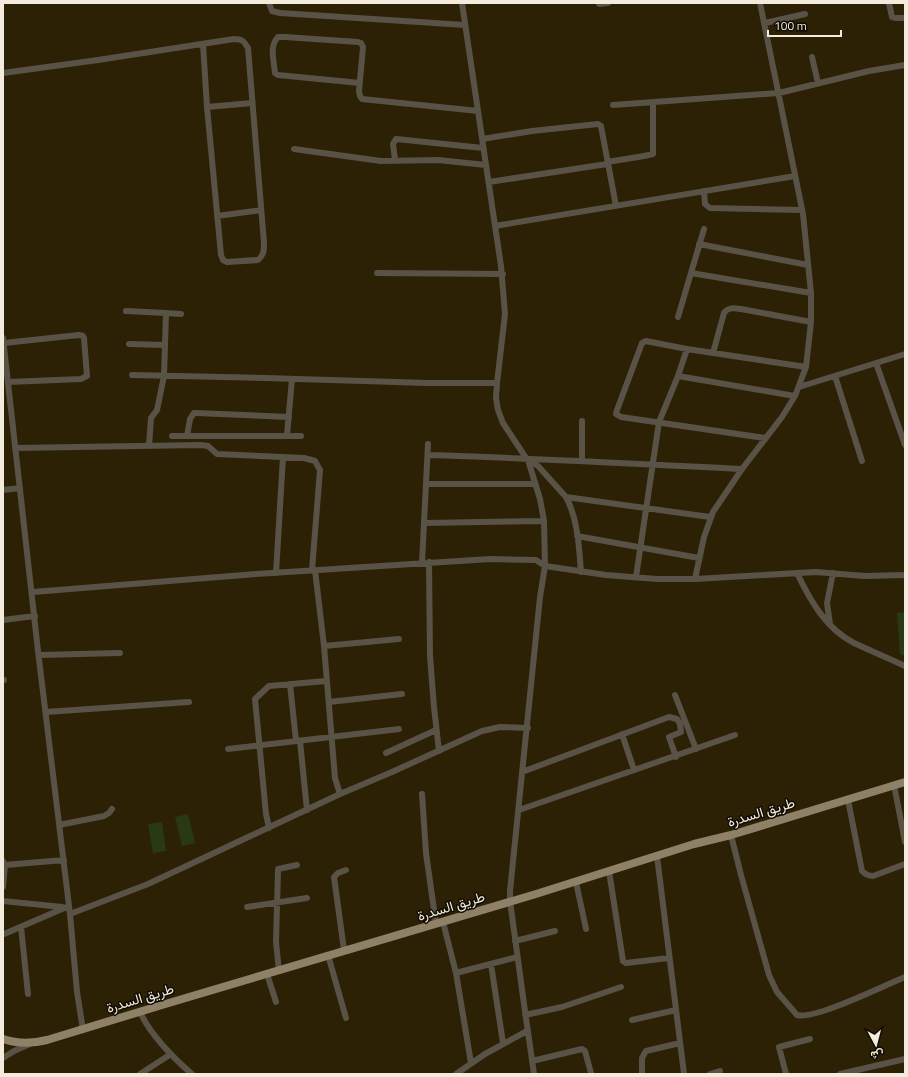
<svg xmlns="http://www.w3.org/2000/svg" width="908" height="1077" viewBox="0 0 908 1077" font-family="'Titillium Web',Vazirmatn,sans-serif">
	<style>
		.green { fill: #293914 }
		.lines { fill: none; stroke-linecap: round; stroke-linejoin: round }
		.minor { stroke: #595246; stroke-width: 6 }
		.major { stroke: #8f8168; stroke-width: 8 }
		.labels { text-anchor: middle; stroke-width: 3; stroke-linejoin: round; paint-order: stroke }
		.street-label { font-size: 14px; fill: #f3ebdb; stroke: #110c03 }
	</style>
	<rect width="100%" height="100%" fill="#2d2105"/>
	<path class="green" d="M905,612V656L900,654L897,613Z
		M188,814L195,843L182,846L175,817Z
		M162,822L166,851L153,853L148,824Z"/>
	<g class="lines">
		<path class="minor" d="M269,3L272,11L280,13L465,25
			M462,3L501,266L505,314L497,383L496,398L498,410L503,423L526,458L528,460L538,466L566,497C578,519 579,547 581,572
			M889,3L892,17L895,18H905
			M599,4L608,3
			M765,23L805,14
			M812,57L818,83
			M3,73L98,60L234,39C242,39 244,41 248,48L264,243C264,250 264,255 258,260L227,262L223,260L221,255L207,107L203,44
			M360,83L278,75L275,73C274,61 269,46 278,37H285L358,42L361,43L363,47L359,91L360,96L362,99L478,111
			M613,105L779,93L869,71L905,65
			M207,107L252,103
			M482,139L532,131L598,124L601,126L616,206
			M294,149L381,161L438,160L486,165
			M395,160L393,144L396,139L483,148
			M607,162L644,156L653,154V103
			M489,182L607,164
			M704,191L705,204L710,208L802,210
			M217,216L261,210
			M495,226L795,176
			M699,244L808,265
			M377,273L503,274
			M691,273L811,293
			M126,311L166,313L165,345
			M166,313L181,314
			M678,317L704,229
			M3,338L38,651L70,914L77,992L83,1030
			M4,343L79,335L83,336L84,338L87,376L81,379L8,382
			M129,344L165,345L164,376L157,410L151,418L149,446
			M713,353L724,313C728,307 734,308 741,309L811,322
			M876,363L905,445
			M132,375L265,378L428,383H497
			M678,376L795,396
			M835,376L862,461
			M799,387L905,354
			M582,421V461
			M287,435L292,379
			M172,436H301
			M187,436L190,419L194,413H196L289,417
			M765,438L621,417L616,414L617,410L642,343L646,341L687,349L806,367
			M15,448L201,445L208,446L217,454L304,458L315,461L320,470L312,570
			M428,455C533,458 637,464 742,469
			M528,460L540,499L544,521L545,566L540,597L510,891V901L524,1004L534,1074
			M427,484H535
			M3,490L20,488
			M566,497L710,517
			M424,523L544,521
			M577,536L699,558
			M429,562L430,656L434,707L439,751
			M422,563L428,444
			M315,570L324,646L335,778L340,794
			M276,573L283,457
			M797,573C810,600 826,629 854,643C871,651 888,658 905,666
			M636,577L659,422L678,376L687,349
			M695,579L816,572L865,576L905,575
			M33,592L256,574L490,559L536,560L545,566L606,575L657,579H695L704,537L713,512L742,469L782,417L795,396L806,367L811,322V293L803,214L760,3
			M3,620L35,616
			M830,624L827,603L833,573
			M324,646L399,639
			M39,655L120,653
			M3,680H4
			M290,684L296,741
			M675,695L696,749
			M329,702L402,694
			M46,712L189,702
			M622,734L634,770
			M300,741L307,810
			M228,749L399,729
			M386,753L436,730
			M522,772L669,717L677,719L680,724L681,732L669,737L676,757
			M894,785L905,842
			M422,794L426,853L436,924
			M848,800L862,871C865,874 868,876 873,876L905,864
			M519,810L735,735
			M59,825L104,816L109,813L112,809
			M269,828L266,814L255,699L269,686L326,681
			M731,835L741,875L769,975L777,992L797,1015C815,1020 885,985 905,977
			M657,856L684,1074
			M3,861L5,865L3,887
			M5,865L64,860
			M609,871L623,961L626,963L669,958
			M576,882L586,929
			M3,901L62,907
			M247,907L307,898
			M70,914L148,884L340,794L392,772L482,731L500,727L528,728
			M443,922L456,973L471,1063
			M21,927L28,994
			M4,934L69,906
			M515,941L555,931
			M344,950L334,877L338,873L346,870
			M328,955L346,1018
			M491,964L503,1043
			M279,971L276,942L278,871V869L297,865
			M456,973L517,957
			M267,974L276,1002
			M140,1012C150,1034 173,1058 192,1074
			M525,1015L562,1007L621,987
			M632,1020L676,1010
			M3,1058L14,1051L30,1044
			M532,1061L582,1049L585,1051L591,1073
			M140,1074L171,1054
			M456,1074L485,1054L527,1031
			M642,1074V1058L646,1051L680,1043
			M710,1074L720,1071
			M786,1074L779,1047L810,1039
			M840,1074L905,1059"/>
		<path class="major" d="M3,1039C18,1044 31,1044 47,1040L162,1005L536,894L694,844L731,835L905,782"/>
	</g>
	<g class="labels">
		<g class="street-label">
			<text transform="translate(761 812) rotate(-17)" y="5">طريق السدرة</text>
			<text transform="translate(451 906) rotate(-17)" y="5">طريق السدرة</text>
			<text transform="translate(140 998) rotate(-17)" y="5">طريق السدرة</text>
		</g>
	</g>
	<rect width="908" height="1077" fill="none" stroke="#f3ebdb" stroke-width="8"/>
	<g transform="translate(876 1045) rotate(173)" stroke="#110c03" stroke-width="3" paint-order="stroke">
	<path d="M0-3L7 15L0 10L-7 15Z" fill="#f3ebdb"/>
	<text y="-6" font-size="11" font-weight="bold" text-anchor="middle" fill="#f3ebdb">ش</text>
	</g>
	<path d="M768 30v6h73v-6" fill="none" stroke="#f3ebdb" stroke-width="2"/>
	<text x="774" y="30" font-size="12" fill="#f3ebdb" stroke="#110c03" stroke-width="3" paint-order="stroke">100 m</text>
</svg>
